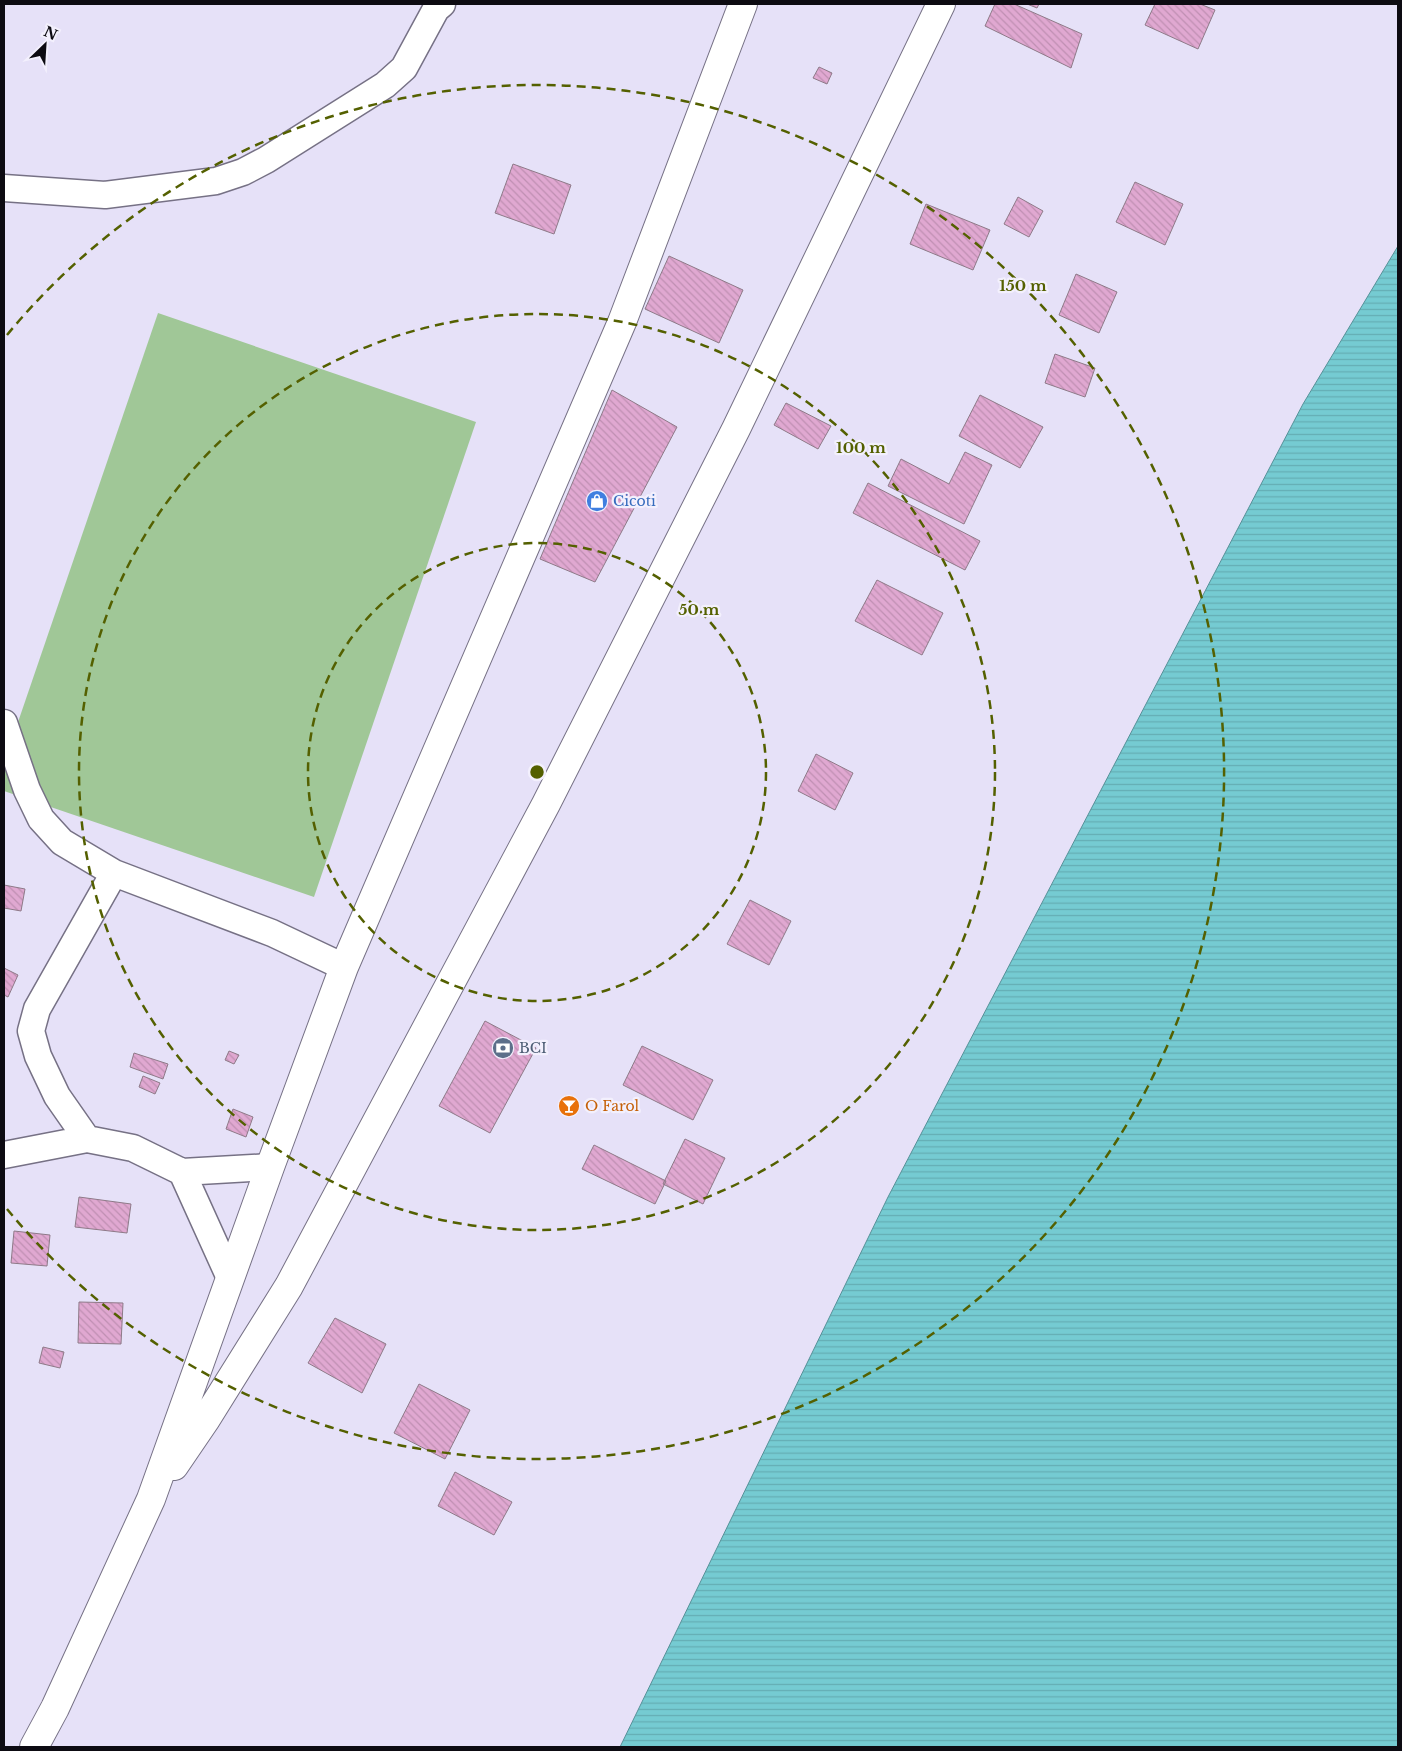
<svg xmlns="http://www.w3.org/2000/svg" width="1402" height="1751" viewBox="0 0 1402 1751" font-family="'Libre Baskerville',serif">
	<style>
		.pitch { fill: #a0c797 }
		.water { fill: url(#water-rules); stroke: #569198 }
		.building { fill: url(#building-back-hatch); stroke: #8e7a88 }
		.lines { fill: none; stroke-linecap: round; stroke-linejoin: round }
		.street-casing { stroke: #767185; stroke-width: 29 }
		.secondary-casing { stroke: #767185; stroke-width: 30 }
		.street { stroke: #fff; stroke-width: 26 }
		.secondary { stroke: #fff; stroke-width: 28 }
		.ring { fill: none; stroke: #546000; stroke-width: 2.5; stroke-dasharray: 9 6 }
		.labels { text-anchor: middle; stroke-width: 4.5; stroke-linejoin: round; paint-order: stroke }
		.shop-label { font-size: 14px; fill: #366cbe; stroke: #f3f0fd; text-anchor: start }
		.service-label { font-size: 14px; fill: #4e5e75; stroke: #f3f0fd; text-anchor: start }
		.food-label { font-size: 14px; fill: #c56008; stroke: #f3f0fd; text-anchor: start }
		.centre { fill: #546000; stroke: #f3f0fd; stroke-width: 2.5 }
		.ring-label { font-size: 15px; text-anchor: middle; font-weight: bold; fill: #546000; stroke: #f3f0fd; stroke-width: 4.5; stroke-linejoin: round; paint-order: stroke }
	</style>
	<defs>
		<pattern id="water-rules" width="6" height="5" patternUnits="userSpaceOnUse" patternTransform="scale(1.25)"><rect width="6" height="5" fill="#75cbd2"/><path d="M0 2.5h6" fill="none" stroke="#64adb3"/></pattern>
		<pattern id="building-back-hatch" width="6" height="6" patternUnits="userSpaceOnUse" patternTransform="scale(1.25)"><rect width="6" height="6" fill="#e0a8d1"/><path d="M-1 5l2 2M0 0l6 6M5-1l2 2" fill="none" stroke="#bf8fb2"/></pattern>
	</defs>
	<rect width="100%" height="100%" fill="#e6e1f8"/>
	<path class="pitch" d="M158,313L476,422L314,897L4,791V763Z"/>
	<path class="water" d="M1398,246V1747H620L888,1197L1303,404Z"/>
	<path class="building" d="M995,4H1014L1082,34L1071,68L985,26Z
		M1027,4H1039L1037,8Z
		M1155,4H1200L1215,10L1198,49L1145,25Z
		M819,67L832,73L827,84L813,78Z
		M513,164L571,185L554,234L495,213Z
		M1135,182L1183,204L1165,245L1116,222Z
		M1018,197L1043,211L1029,237L1004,224Z
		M926,204L990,230L973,270L910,244Z
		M669,256L743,290L719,343L645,309Z
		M1076,274L1117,292L1099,333L1059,315Z
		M1055,354L1095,368L1085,397L1045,383Z
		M612,390L677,427L595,582L540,559Z
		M980,395L1043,427L1020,468L959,436Z
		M786,403L831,426L818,449L774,425Z
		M965,452L992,465L964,524L888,486L901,459L949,484Z
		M868,483L980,541L965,570L853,513Z
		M877,580L943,613L922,655L855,621Z
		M816,754L853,773L835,810L798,791Z
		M4,885L25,889L21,911L4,908Z
		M750,900L791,921L769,965L727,944Z
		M4,968L18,975L8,997L4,995Z
		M485,1021L536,1048L490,1133L439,1106Z
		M642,1046L713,1080L693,1120L623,1085Z
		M229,1051L239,1055L234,1064L225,1060Z
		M134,1053L168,1064L163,1079L130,1067Z
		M143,1076L160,1083L155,1094L139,1087Z
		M233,1109L253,1117L246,1137L226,1129Z
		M685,1139L725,1158L703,1204L663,1184Z
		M594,1145L666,1181L655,1204L582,1169Z
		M79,1197L131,1204L127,1233L75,1227Z
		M14,1231L50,1235L47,1266L11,1263Z
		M79,1302L123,1303L121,1344L78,1343Z
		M335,1318L386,1344L362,1393L308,1363Z
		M43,1347L64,1352L60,1368L39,1363Z
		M419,1384L470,1410L445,1459L394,1433Z
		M455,1472L512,1502L494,1535L438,1506Z"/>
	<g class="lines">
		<g class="street-casing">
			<path id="street" d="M4,188L105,195L216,181L243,172L266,160L385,85L404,68L436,9L442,4
				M4,723L27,790L41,819L62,842L114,873L272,933L344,967
				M87,1139L57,1096L38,1056L31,1031L37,1009L114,873
				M4,1155L87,1139L133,1148L182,1172L270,1167
				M182,1172L230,1278"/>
		</g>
		<g class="secondary-casing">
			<path id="secondary" d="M174,1466L206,1419L289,1286L546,804L736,429L941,4
				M34,1747L55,1708L151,1499L270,1167L344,967L622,322L743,4"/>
		</g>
		<use href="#street" class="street"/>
		<use href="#secondary" class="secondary"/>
	</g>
	<g class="ring">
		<circle cx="537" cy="772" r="229"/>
		<circle cx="537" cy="772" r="458"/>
		<path d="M7 335A687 687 0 1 1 7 1209"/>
	</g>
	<defs>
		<g id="shop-disc" transform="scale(1.125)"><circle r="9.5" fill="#3f7fe0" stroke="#f3f0fd"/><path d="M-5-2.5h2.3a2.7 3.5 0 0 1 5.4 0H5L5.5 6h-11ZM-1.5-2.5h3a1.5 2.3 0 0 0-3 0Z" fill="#fff"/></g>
		<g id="bank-disc" transform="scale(1.125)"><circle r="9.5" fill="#5c6f8a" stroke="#f3f0fd"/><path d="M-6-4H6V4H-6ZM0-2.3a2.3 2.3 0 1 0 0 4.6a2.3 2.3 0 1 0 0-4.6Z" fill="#fff"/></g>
		<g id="bar-disc" transform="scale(1.125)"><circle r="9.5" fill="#e8710a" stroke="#f3f0fd"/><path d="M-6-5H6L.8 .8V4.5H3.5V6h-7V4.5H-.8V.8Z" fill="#fff"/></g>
	</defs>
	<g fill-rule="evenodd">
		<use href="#shop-disc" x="597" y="501"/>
		<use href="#bank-disc" x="503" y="1048"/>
		<use href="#bar-disc" x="569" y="1106"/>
	</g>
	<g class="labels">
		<g class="shop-label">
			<text x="613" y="506">Cicoti</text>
		</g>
		<g class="service-label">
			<text x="519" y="1053">BCI</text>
		</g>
		<g class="food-label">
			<text x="585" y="1111">O Farol</text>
		</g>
	</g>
	<circle cx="537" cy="772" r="8" class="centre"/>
	<g class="ring-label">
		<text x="1023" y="291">150 m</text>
		<text x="861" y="453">100 m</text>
		<text x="699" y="615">50 m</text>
	</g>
	<rect width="1402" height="1751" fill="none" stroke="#0d0b12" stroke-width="10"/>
	<g transform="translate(45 45) rotate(25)" stroke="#f3f0fd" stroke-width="4" paint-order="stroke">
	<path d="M0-4L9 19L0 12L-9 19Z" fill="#0d0b12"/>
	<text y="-8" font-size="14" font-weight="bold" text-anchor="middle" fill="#0d0b12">N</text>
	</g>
</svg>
